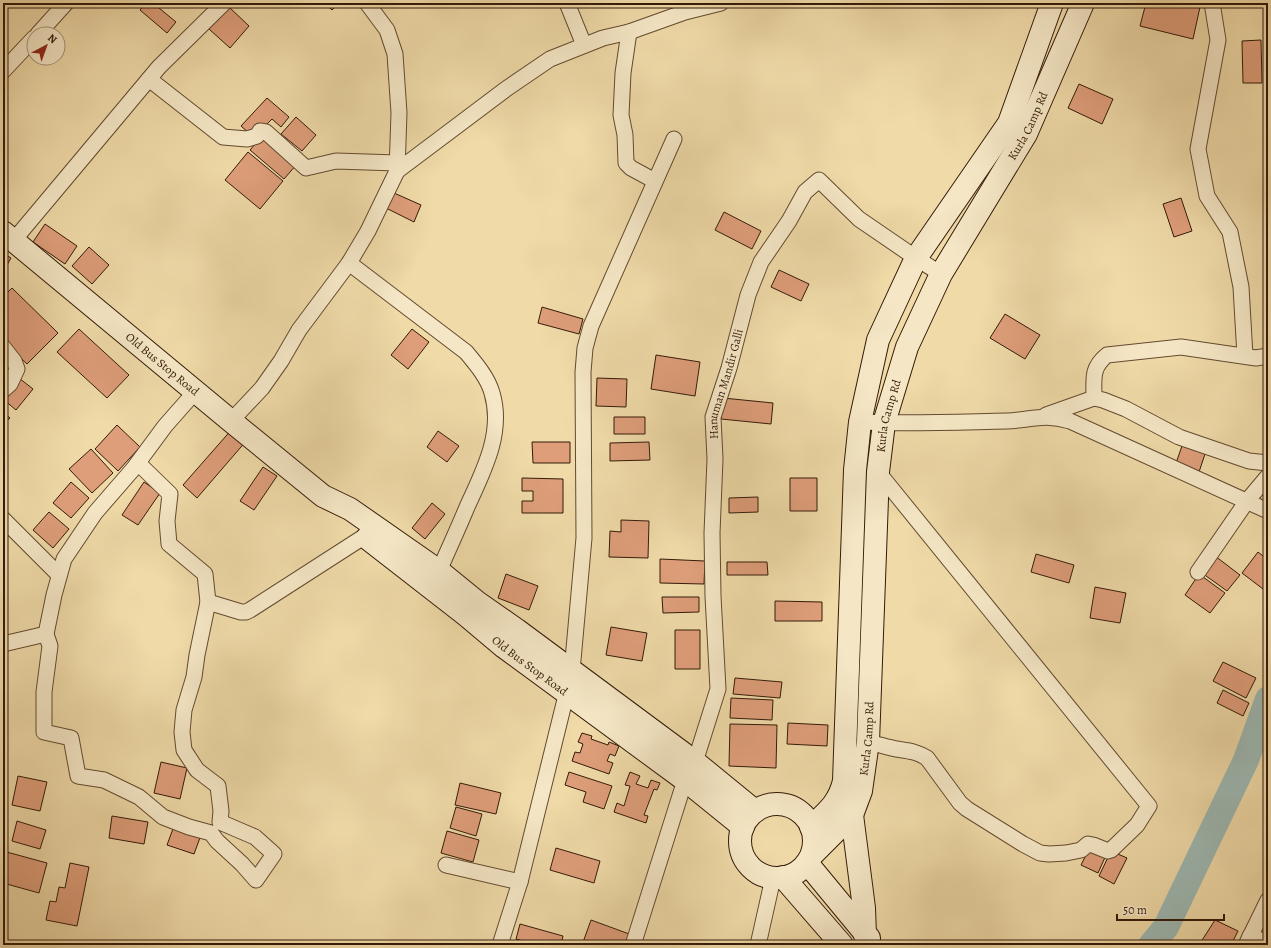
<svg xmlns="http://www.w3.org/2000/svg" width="1271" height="948" viewBox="0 0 1271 948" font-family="Alegreya,serif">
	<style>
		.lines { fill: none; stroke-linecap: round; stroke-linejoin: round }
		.river { stroke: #9db8b2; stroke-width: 26 }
		.building { fill: #de9e7a; stroke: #341a08 }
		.street-casing { stroke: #634a30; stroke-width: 17 }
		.secondary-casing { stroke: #341a08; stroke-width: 24 }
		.street { stroke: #f5e7c6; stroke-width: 15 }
		.secondary { stroke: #f5e7c6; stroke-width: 22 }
		.labels { text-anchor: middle; stroke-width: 3; stroke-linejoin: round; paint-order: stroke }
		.street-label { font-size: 12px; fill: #341a08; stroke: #f5e7c6 }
	</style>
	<rect width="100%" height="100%" fill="#efdaa8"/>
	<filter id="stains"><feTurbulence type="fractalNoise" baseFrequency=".005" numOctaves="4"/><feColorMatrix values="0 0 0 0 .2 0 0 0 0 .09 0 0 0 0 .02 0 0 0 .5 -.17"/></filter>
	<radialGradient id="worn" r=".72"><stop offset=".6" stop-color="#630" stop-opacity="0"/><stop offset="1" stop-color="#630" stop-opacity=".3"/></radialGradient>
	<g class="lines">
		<path class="river" d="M1151,945L1166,927L1246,760L1268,699"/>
	</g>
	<path class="building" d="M146,3H153L176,22L167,33L140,10Z
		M324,3H339L332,10Z
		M414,3H442L441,6L414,4Z
		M1146,3H1184L1200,7L1193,39L1140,26Z
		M229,7L249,26L230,48L209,29Z
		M1261,40L1262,83H1243L1242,41Z
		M1079,84L1113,99L1102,124L1068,108Z
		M267,98L289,117L281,127L272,119L265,126L262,123L251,135L241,126Z
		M296,117L316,135L302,151L281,134Z
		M263,135L297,164L284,179L250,150Z
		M248,152L283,181L260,209L225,180Z
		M394,193L421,205L414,222L386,208Z
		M1181,198L1192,231L1174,237L1163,204Z
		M3,208L8,212L3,218Z
		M724,212L761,231L752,249L715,230Z
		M45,224L77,246L65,264L33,242Z
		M89,247L109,265L92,284L72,266Z
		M3,253L11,258L3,272Z
		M779,270L809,284L801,301L771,287Z
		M12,288L58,333L27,364L3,341V297Z
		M542,307L583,319L579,334L538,323Z
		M1005,314L1040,335L1025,359L990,338Z
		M79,329L129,375L107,398L57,352Z
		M412,329L429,342L408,369L391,355Z
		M656,355L700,362L695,396L651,389Z
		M19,378L33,389L16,410L3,399V397Z
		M597,378L627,379L626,407L596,406Z
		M723,398L773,403L771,424L721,419Z
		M3,412L10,418L3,425Z
		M614,417H645V434H614Z
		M117,425L140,447L118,471L95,449Z
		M233,428L247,440L197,498L183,485Z
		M438,431L459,446L447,462L427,447Z
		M532,442H570V463H533Z
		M649,442L650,460L610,461V443Z
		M1183,443L1206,451L1198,475L1175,466Z
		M91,449L113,473L92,493L69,469Z
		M263,467L277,476L254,510L240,501Z
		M522,478L563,479V513H522V501H533V491H522Z
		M790,478H817V511H790Z
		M71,482L89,498L71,518L53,503Z
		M144,482L160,493L138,525L122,515Z
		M758,497V512L729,513V498Z
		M432,503L445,514L425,539L412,528Z
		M49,512L69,529L53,548L33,530Z
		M621,520L649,521L648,558L609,557L610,531L621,532Z
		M1258,552L1268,560V583L1263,589L1242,573Z
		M1036,554L1074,565L1069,583L1031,572Z
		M1215,556L1240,575L1227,591L1202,573Z
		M660,559L705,561L704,584L660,583Z
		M727,562H767L768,575H727Z
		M506,574L538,586L529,610L498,598Z
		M1199,574L1225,593L1210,613L1185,595Z
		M1095,587L1126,593L1120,623L1090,618Z
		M662,597H699V612L663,613Z
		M775,601L822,602V621H775Z
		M611,627L647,633L642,661L606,655Z
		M675,630H700V669H675Z
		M1223,662L1256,678L1246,698L1213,681Z
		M735,678L782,682L780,698L733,694Z
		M1223,690L1249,703L1243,716L1217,703Z
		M731,698L773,700L772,720L730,718Z
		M788,723L828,725L827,746L787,744Z
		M730,724L777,725L776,768L729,766Z
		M582,733L592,736L591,739L608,745L609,742L619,746L615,756L610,754L607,761L613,763L609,774L572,761L575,752L580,753L583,744L578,742Z
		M161,762L187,768L180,799L154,793Z
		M569,772L612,786L604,809L583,802L586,792L565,785Z
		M630,772L640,776L636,784L648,788L651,780L660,783L657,790L654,789L644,815L648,816L646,823L614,812L617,803L624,806L630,786L625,785Z
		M18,776L47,782L40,811L12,805Z
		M460,783L501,793L496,814L455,805Z
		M456,807L482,814L476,836L450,828Z
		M112,816L148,822L144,844L109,838Z
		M17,821L46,830L40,849L12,841Z
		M174,826L201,835L194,854L167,845Z
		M447,831L479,840L473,862L441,853Z
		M1091,845L1107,853L1098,873L1081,865Z
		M556,848L600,861L594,883L550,870Z
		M3,851L47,863L39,893L3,883Z
		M1111,851L1127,858L1114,884L1099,876Z
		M70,863L89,867L77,926L46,920L50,901L56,902L59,887L65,888Z
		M591,920L632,935L628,945H582Z
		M1215,920L1238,931L1231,945H1199Z
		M520,924L563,936L561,945H537L516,939Z"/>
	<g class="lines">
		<g class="street-casing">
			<g id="street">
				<path d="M367,3L387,30L395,54L399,113L397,171L506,89L550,59L603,38L629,32L685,12L721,3"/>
				<path d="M567,3L584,45"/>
				<path d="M1212,3L1218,40L1198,149L1207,196L1230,232L1241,287L1245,356"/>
				<path d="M629,32L623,73L621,115L625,135L626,163L631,168L655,181"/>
				<path d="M38,34L66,3"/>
				<path d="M3,71L34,38"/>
				<path d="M149,79L223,137L247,139L257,136L260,131L266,132L306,168L336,161L397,163"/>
				<path d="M14,240L159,67L224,3"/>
				<path d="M349,263L466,352C476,364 488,378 492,393C504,433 483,472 467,507C458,529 448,550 439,571"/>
				<path d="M3,347L14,361L17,369L10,384L3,390"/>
				<path d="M1094,398C1094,379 1091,368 1107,355L1181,347L1256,358L1268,356"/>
				<path d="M1046,415L1094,398L1103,400L1126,409L1179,437L1249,461L1268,463"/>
				<path d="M231,421L262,388L281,361L299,330L349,263L368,231L397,171"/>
				<path d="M860,422C909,424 958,422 1007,421C1031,420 1044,413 1070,421L1268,511"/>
				<path d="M3,519L59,575"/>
				<path d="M1198,572L1247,501L1268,476"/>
				<path d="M208,602L241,612H246L250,610L365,536"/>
				<path d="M46,634L50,646L44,692V732L71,738L78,776L104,780L139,797L163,817L189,827L211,833L217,841L242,864L256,880L274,854L255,837L220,822L221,811L218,786L197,770L184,750L182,732L184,710L194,677L197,655L208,602L205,574L169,544L167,521L170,494L138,463"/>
				<path d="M3,644L46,634L54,595L64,559L95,513L134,468L165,426L195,392"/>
				<path d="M868,742C877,744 887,747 896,749C909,751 915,751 927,758L960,803L967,809L1023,844L1040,853L1049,854L1066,853L1081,850L1088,844L1093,845L1108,851L1111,850L1137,825L1149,806L878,472"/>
				<path d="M446,865L520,882"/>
				<path d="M1250,936L1268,943"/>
				<path d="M500,945L520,882L572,671L584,538L583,372L585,348L591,326L674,139"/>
				<path id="s1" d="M633,945L685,780L695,762L718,689L713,596L712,533L715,459L713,417L729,368L748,295L761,262L789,221L805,192L819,180L859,219L916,258L941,274"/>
				<path d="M758,945L773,878"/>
				<path d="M1246,945L1268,900"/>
			</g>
		</g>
		<g class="secondary-casing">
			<g id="secondary">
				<path id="s2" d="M3,232L231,421L323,496L350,509L439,571L477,602L517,630L695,762L755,811"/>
				<path id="s3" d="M367,538L466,615L504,647L685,780L743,827"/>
				<circle cx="777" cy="841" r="37"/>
				<path d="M852,815L864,908L865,935"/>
				<path d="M811,827C827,812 839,803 844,781L855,470L860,422L878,340L916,258L1009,123L1052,3"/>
				<path id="s4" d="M812,855L852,815L861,791L868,742L878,472L884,423L907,347L941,274L1026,134L1083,3"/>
				<path d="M807,863L869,938"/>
				<path d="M783,877L842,945"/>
			</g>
		</g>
		<use href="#street" class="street"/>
		<use href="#secondary" class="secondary"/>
	</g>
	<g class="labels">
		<g class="street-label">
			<text dy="4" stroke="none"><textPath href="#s4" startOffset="783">Kurla Camp Rd</textPath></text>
			<text dy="4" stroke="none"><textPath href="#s2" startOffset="207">Old Bus Stop Road</textPath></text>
			<text dy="4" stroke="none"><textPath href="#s1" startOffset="577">Hanuman Mandir Galli</textPath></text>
			<text dy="4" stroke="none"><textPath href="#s4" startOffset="459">Kurla Camp Rd</textPath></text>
			<text dy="4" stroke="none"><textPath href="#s3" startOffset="207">Old Bus Stop Road</textPath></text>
			<text dy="4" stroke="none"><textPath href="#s4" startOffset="135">Kurla Camp Rd</textPath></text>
		</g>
	</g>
	<rect width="1271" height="948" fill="none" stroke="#efdaa8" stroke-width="16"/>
	<rect x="4" y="4" width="1263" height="940" fill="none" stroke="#341a08" stroke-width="2"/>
	<rect x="8" y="8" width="1255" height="932" fill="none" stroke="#341a08"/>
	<g transform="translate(46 46) rotate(41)"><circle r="19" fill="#f5e7c6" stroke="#a8957a"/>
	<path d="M0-3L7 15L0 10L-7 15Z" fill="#8f2418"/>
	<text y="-6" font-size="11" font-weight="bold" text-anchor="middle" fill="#341a08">N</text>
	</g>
	<path d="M1117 914v6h107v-6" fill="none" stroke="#341a08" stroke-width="2"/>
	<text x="1123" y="914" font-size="12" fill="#341a08" stroke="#f5e7c6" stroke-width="3" paint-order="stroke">50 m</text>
	<rect width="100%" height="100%" filter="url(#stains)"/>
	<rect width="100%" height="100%" fill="url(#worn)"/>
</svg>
